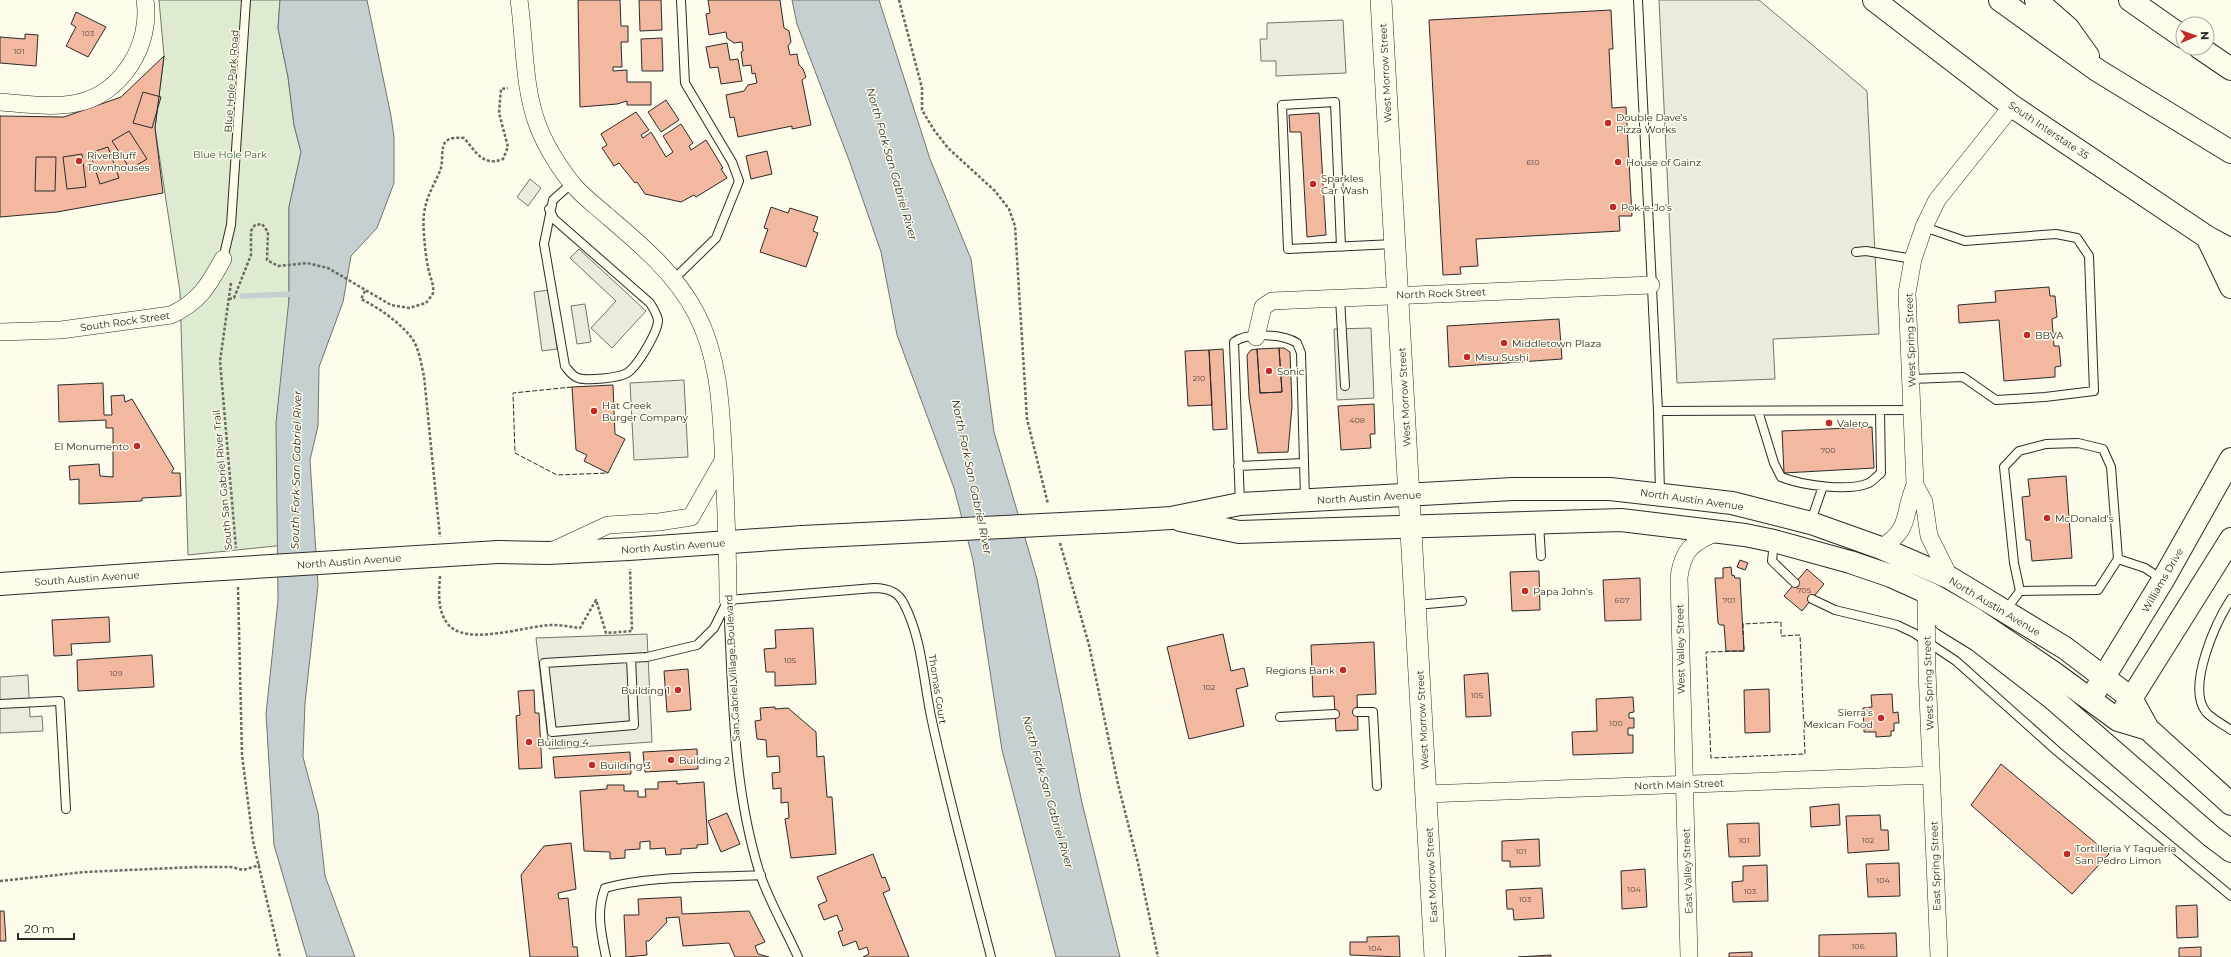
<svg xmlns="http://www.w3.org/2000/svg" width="2231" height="957" viewBox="0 0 2231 957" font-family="Montserrat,sans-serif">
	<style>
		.green { fill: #deebd1; stroke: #74746e }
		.parking { fill: #eceadb; stroke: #74746e }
		.water { fill: #c7d0d0; stroke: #74746e }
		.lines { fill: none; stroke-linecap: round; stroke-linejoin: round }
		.stream { stroke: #c7d0d0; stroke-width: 5.5 }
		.building { fill: #f2b8a0; stroke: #2b2b2b }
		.service-casing { stroke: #2b2b2b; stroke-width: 10 }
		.minor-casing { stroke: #2b2b2b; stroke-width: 18 }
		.tertiary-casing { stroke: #2b2b2b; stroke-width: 22 }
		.secondary-casing { stroke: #2b2b2b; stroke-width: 24 }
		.motorway-casing { stroke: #2b2b2b; stroke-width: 24 }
		.path { stroke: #6a6964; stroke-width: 2.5; stroke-dasharray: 3 2; stroke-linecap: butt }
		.service { stroke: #fdfbea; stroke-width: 8 }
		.minor { stroke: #fdfbea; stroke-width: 17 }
		.tertiary { stroke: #fdfbea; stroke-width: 21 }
		.secondary { stroke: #fdfbea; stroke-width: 22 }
		.motorway { stroke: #fdfbea; stroke-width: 22 }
		.secondary-bridge-casing { stroke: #2b2b2b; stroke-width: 24; stroke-linecap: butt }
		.secondary-bridge { stroke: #fdfbea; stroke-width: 22 }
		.fence { stroke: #2b2b2b; stroke-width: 1; stroke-dasharray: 5 2; stroke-linecap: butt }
		.poi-dot { fill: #c62828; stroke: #fdfbea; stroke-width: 1.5 }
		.labels { text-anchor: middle; stroke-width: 3; stroke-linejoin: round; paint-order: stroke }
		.number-label { font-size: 8px; fill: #5d4e48 }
		.street-label { font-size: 10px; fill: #2b2b2b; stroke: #fdfbea }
		.poi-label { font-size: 10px; fill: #2b2b2b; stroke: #fdfbea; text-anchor: start }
		.park-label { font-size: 10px; fill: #34623c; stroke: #fdfbea }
		.water-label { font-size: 11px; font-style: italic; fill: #2b2b2b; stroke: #fdfbea }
	</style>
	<rect width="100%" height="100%" fill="#fdfbea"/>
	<path class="green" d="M159,0H280L278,28L288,77L294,125L301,152L289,207V299L295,544L188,555L180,292L155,128L164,56Z"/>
	<path class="parking" d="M1659,0H1759L1867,91L1879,334L1773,339L1775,379L1677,383Z
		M1343,20L1346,73L1276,76V61H1261L1260,39H1267V23Z
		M530,179L541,188L528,206L517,197Z
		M579,249L646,311L612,348L591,328L616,301L570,258Z
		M549,290L557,349L542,351L534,292Z
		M585,304L591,342L577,344L571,306Z
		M1371,328L1374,398L1337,400L1334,329Z
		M684,380L688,457L634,460L630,383Z
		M647,634L652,742L549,749L536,638Z
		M28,675L30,717L42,716L43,731L0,733V677Z"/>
	<path class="water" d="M280,0H367L391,116L394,137V183L377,228L351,256L343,302L319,367L318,426L310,460L318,585L305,703L303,757L318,813L325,876L355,957H307L274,845L266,714L278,600L276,423L289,299V207L301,152L294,125L288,77L278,28Z
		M792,0H879L930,159L971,259L994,432L1037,579L1082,803L1120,957H1056L1002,750L973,560L954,488L897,335L881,252L849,160L797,24Z"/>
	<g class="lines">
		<path class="stream" d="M242,296L296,294"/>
	</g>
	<path class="building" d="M578,0H620L621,26H628V42H621L622,67H613V71L627,70V82H651V105H627V101L617,104L580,107Z
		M639,0H661L662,30L640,31Z
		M708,0H780L784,28L789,31L791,42L788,46L790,55L797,54L799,65L803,69L806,77L802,80L811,125L792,129V126L738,137L734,117L730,118L726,95L744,91L748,85L757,83L755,73L752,74L751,65L743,66L741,52L743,51L742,42L734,43L727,38L726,32L709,35L706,14L710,13Z
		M1611,10L1613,49H1609L1612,108L1626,107L1632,216H1619L1620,231L1476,239L1478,266L1460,267L1461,274L1443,275L1429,20Z
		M76,12L106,27L88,57L66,46L76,27L71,24Z
		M25,34L38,35L36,66L0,63V37L25,39Z
		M662,38L663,71H642L641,39Z
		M727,43L730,60L738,59L742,81L721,84L718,67L710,68L706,47Z
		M164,56L155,128L163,193L57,212L0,217V116L64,117L121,97Z
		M143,92L161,97L152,128L133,123Z
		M666,100L679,120L661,132L648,112Z
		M636,112L649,130L641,135L643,138L651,132L666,157L673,152L663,136L681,124L693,143L689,146L691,150L706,140L723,168L721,169L727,178L696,197L694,195L681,202L645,194L637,182L635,183L619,163L614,166L602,148L607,145L601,134Z
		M1319,113L1326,235L1307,237L1301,132H1290L1289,115Z
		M129,131L147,159L130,169L112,141Z
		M108,147L119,178L100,184L90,153Z
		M767,151L772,174L751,179L746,156Z
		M82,154L86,187L67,189L63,157Z
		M36,157H56L55,191H35Z
		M771,207L788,213L790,208L818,217L813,231L818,233L806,267L760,252L768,229L764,228Z
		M2049,287L2050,296H2055L2057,317L2052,319L2054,346H2059L2061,366L2055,367V377L2004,381L1999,320L1959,323L1958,305L1996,302L1995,291Z
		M1559,319L1562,359L1449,367L1447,326Z
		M1279,348L1282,392L1260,393L1257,349Z
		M1279,348H1284L1290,352L1292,406L1288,452L1258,453L1249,398L1247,355L1251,350L1257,349L1260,393L1282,392Z
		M1223,349L1227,429L1213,430L1209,350Z
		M1209,350L1212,405L1188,406L1185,351Z
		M103,383L104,415H112L111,396L124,395L125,402L132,399L174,469L172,471V473H180L181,496L142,498V501L79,504V479L70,480L69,466L99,464L100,476L113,477V428H106V420L59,422L58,385Z
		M613,385L615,434L625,439L608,473L584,461L587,455L576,450L572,387Z
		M1374,404L1375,434H1370L1371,448L1341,450L1338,406Z
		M1872,427L1874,468L1784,473L1782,431Z
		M2066,476L2072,558L2032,561L2030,540H2026L2022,497L2030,496L2028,479Z
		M1740,560L1748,563L1745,570L1737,567Z
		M1731,567L1732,576L1734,575L1735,578H1740L1744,651H1726L1724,625H1720L1718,623L1715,578H1723V568Z
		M1807,569L1824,584L1802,611L1784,596Z
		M1539,571L1540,610L1512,611L1510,572Z
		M1640,578L1641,620L1605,621L1603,580Z
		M109,617L110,642L71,644L72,655L54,656L52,620Z
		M813,628L816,684L775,686V672H766L764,649L776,648L775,630Z
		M1223,634L1231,671L1244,668L1248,686L1236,689L1244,726L1189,739L1167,647Z
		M1374,642L1376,694L1357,695L1358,730L1336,731L1334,696L1313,697L1311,645Z
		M152,655L154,687L78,691L77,660Z
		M688,669L691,710L667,712L664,671Z
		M1488,673L1491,716L1466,717L1464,675Z
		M1769,689L1770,732L1745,733L1744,690Z
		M534,690L535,713H539L542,768L519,769L516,716L520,715L518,691Z
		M1892,694L1893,713L1898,712L1899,723H1894V731H1891V736L1876,737V732H1864L1863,708L1872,707L1871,695Z
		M1633,697L1634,712L1629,713V718H1634V728H1628V735H1633V753L1573,755L1572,732L1597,731L1596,699Z
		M775,707V709L788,708L816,732L817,757L824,756L827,797H832L836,854L791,858L785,819L789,818L788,802L781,803V788L773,789L772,773L780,772L779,756L767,757L766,740L757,739L755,721L761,720L760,708Z
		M697,749L698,769L645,772L643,752Z
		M630,752L631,774L555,778L553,757Z
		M2001,764L2109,854L2072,894L1971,805Z
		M677,781V784L704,782L708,844L697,845V848L681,849V854L666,855L665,848L650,849V841L640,842V849L625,850V858L610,859V852L584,851L580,791L607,789V785H624V791H638V797H646L645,789H658V782Z
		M1839,804L1840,825L1811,827L1810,807Z
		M727,813L740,844L721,852L708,821Z
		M1880,815L1881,830H1888L1889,850L1848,853L1846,816Z
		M1759,823L1760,856L1729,857L1727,824Z
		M1539,839L1540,866L1510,867V861H1502V841Z
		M571,843L576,889L558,893L559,899L568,898L573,947H577L578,957H530L521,875L544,846Z
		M873,854L882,878L885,877L890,890L883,893L909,957H863L869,954L867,947L859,950L856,941L843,946L838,932L843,930L837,915L824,920L818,905L827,901L817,877Z
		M1899,863L1900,896L1868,897L1866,864Z
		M1767,865L1768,901L1733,902L1732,882L1743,881V866Z
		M1645,869L1647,907L1622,909L1621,871Z
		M1542,888L1544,918L1514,920L1513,909H1507L1506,890Z
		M681,897L682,914L749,911L765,942L755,946L758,954L769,957H735L729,943L683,946L679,917L666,918L667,922L649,941H646L647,955L626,957L624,915H639L638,899Z
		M2197,905L2198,937L2177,938L2176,906Z
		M0,911H4L6,941H0Z
		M1896,933L1897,957H1819V935Z
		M1399,936L1400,957L1350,955V942H1367V937Z
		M2201,947V957H2179V948Z
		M1752,952V957H1729V953Z
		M1551,955V957H1518Z"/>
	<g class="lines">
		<g class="service-casing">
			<path id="service" d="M1638,0L1658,411L1660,493
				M549,209L554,219L650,303C653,308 657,314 658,320C658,332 637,367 627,373C619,378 587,381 578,378C572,376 569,371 565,366L544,244L553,200L572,183
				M1341,247L1335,102L1282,105L1288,249L1394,244
				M1856,252L1866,251L1913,259
				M223,259L231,225L246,0
				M674,279L716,238L739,181L732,162L685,83L681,0
				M1340,298L1345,386
				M1912,379L1963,377L1996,400L2045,397L2094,391L2089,256L2077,238L2056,234L1965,241L1924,227
				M1658,411L1913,410
				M1758,411L1774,463L1781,477C1801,485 1848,492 1869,483C1873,481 1877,476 1881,473L1880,411
				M2078,443L2103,449L2111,467L2118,559L2098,590L2020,591L2014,563L2004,467L2019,451L2046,444Z
				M1238,466L1304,463
				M1240,504L1234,342C1248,332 1283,334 1297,343L1301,353L1305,499
				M1811,521L1823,486
				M1539,523L1541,556
				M1774,542L1772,561L1795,583
				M2118,559L2145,568L2163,580
				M1812,599L1835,610L1897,625L1914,633L1956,661L2058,752L2231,896
				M2231,599C2216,622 2186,687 2206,712C2212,719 2224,725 2231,730
				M728,600L874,588C887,588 898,591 904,604C923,641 923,681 932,721C949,800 971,879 991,957
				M728,601C733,692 732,786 760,874C769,901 786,930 798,957
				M1416,605L1462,601
				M2005,611L2020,591
				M631,658L634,725L552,732L544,663L647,657L697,645L714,628L728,600
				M0,704L60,701L66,809
				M1357,712H1373L1377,786
				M1280,717L1335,714
				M606,957C601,933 596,911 605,888C653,875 711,878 761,875"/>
		</g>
		<g class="minor-casing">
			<path id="minor" d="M519,0C525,41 523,87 538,126C546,147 561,171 576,188C585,198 596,206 606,215C640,244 675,273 696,313C721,361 721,413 724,466C726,511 728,555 728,600
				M0,102C25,104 52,108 77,103C122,94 152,44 145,0
				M0,332L61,330L171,315C199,302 209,285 223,259
				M1256,337L1263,307L1272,301L1651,285
				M1881,548C1912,528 1902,516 1915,485
				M554,550L608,525L659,522L691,517L724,459
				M1950,578L1929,536L1924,502L1915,485L1907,293L1913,259L1924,227L1937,200L2012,106
				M1926,592L1927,671L1939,957
				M1426,794L1931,775
				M1689,957L1679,577C1683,549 1692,543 1717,532"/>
		</g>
		<g class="tertiary-casing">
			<path id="tertiary" d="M1381,0L1435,957"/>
		</g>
		<g class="secondary-casing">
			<path id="secondary" d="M1874,0L2012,106L2207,237L2231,250
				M2207,237L2231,287
				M1180,520L1239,532L1621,520L1745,535L1774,541L1850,562L1891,576L1933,595L1973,618L2054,673L2118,720L2148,729
				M1122,521L1171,518L1240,504L1513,489H1610L1732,503L1811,523L1881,548L1950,578L1970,590L2065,648L2131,698L2148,729L2231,804
				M498,552L548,553L629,549L802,537
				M0,584L174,572
				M1936,602L1945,620L1979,641L2051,697L2211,836L2231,851
				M2096,690L2163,580L2231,459
				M2124,710L2231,539"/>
		</g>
		<g class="motorway-casing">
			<path id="motorway" d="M2000,0L2097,70L2231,152
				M2036,0L2068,28L2088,56
				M2130,0L2183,37
				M2200,48L2231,69"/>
		</g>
		<path class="path" d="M899,0L922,88V110L934,130L948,148L995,191L1009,209L1015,226L1027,419L1048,504
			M231,283L220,361L236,548
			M365,291L361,299C379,308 398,321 411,337C419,347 421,364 424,376L440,537
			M229,299L234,298L251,255V231L255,225L262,224L268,232L267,260L278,266L307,263L328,268L391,305L409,308L426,303C428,300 432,296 433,293C434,285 431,279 429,272C426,261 422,225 424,214C426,197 434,185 440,171C446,155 434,135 464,138C476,152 483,167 503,159L508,147L499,113L501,89L508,88
			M1060,543L1089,645L1118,784L1138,863L1158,957
			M440,576C439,592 437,609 447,623C465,648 527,625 553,625C562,625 571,627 580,628L596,600L606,633L632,631L630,569
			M238,587L242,755L253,841L280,957
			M0,881L85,872L196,867H231L243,870L260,865"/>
		<use href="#service" class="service"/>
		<use href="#minor" class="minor"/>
		<use href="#tertiary" class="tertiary"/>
		<use href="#secondary" class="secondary"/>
		<use href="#motorway" class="motorway"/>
		<g class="secondary-bridge-casing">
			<path id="secondary-bridge" d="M802,537L1122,521
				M174,572L498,552"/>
		</g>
		<use href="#secondary-bridge" class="secondary-bridge"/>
		<path class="fence" d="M572,387L513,393L515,453L557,475L608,473
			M1781,622V636L1800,635L1805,754L1711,758L1706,652L1744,651L1743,624Z"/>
	</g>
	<g class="poi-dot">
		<circle cx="1608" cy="123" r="4"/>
		<circle cx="79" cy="161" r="4"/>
		<circle cx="1618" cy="162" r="4"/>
		<circle cx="1313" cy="184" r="4"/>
		<circle cx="1613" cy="207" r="4"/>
		<circle cx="2027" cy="335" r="4"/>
		<circle cx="1504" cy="343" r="4"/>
		<circle cx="1467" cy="357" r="4"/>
		<circle cx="1269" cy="371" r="4"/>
		<circle cx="594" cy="411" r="4"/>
		<circle cx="1829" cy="423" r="4"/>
		<circle cx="137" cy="446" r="4"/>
		<circle cx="2047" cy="518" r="4"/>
		<circle cx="1525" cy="591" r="4"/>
		<circle cx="1343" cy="670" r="4"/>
		<circle cx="678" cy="690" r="4"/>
		<circle cx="1881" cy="718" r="4"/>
		<circle cx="529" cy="742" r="4"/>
		<circle cx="671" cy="760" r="4"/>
		<circle cx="592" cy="765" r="4"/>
		<circle cx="2067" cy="854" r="4"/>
	</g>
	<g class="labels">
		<g class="number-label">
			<text x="88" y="36">103</text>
			<text x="19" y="54">101</text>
			<text x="1533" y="165">610</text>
			<text x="1199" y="381">210</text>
			<text x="1357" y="423">408</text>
			<text x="1828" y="453">700</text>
			<text x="1804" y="593">705</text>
			<text x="1622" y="603">607</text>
			<text x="1729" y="603">701</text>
			<text x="790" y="663">105</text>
			<text x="116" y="676">109</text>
			<text x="1209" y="690">102</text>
			<text x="1477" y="698">105</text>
			<text x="1616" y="726">100</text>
			<text x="1744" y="843">101</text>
			<text x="1868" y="843">102</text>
			<text x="1521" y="854">101</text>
			<text x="1883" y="883">104</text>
			<text x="1634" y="892">104</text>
			<text x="1750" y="894">103</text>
			<text x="1525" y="902">103</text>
			<text x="1858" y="949">106</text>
			<text x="1375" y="951">104</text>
		</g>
		<g class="street-label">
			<text transform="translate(1385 73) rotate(-93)" y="4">West Morrow Street</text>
			<text transform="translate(231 81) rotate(-86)" y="4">Blue Hole Park Road</text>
			<text transform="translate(2049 130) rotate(34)" y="4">South Interstate 35</text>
			<text transform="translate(1441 293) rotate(-2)" y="4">North Rock Street</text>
			<text transform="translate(125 321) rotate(-8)" y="4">South Rock Street</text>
			<text transform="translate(1910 340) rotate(-92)" y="4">West Spring Street</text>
			<text transform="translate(1404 397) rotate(-93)" y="4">West Morrow Street</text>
			<text transform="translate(222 480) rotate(-95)" y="4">South San Gabriel River Trail</text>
			<text transform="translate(1369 497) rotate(-3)" y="4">North Austin Avenue</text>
			<text transform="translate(1692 499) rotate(8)" y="4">North Austin Avenue</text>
			<text transform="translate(673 546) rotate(-4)" y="4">North Austin Avenue</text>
			<text transform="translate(349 561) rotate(-4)" y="4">North Austin Avenue</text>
			<text transform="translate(87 578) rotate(-4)" y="4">South Austin Avenue</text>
			<text transform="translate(2162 580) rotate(-60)" y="4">Williams Drive</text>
			<text transform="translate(1995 606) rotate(31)" y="4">North Austin Avenue</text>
			<text transform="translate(1680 649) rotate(-91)" y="4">West Valley Street</text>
			<text transform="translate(732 668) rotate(-93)" y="4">San Gabriel Village Boulevard</text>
			<text transform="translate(1928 683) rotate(-92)" y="4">West Spring Street</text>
			<text transform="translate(938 689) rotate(81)" y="4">Thomas Court</text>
			<text transform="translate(1422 720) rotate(-93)" y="4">West Morrow Street</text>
			<text transform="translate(1679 784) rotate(-2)" y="4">North Main Street</text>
			<text transform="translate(1935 866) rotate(-92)" y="4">East Spring Street</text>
			<text transform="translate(1687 871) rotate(-92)" y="4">East Valley Street</text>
			<text transform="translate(1431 875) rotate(-93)" y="4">East Morrow Street</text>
		</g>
		<g class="poi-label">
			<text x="1616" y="121">Double Dave's<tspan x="1616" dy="12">Pizza Works</tspan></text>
			<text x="87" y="159">RiverBluff<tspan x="87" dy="12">Townhouses</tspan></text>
			<text x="1626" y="166">House of Gainz</text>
			<text x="1321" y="182">Sparkles<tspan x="1321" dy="12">Car Wash</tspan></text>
			<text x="1621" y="211">Pok-e-Jo's</text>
			<text x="2035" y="339">BBVA</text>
			<text x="1512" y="347">Middletown Plaza</text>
			<text x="1475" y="361">Misu Sushi</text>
			<text x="1277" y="375">Sonic</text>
			<text x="602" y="409">Hat Creek<tspan x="602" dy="12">Burger Company</tspan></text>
			<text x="1837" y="427">Valero</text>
			<text x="129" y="450" text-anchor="end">El Monumento</text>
			<text x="2055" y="522">McDonald's</text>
			<text x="1533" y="595">Papa John's</text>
			<text x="1335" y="674" text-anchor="end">Regions Bank</text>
			<text x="670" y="694" text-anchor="end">Building 1</text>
			<text x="1873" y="716" text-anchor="end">Sierra's<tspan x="1873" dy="12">Mexican Food</tspan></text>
			<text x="537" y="746">Building 4</text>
			<text x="679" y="764">Building 2</text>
			<text x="600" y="769">Building 3</text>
			<text x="2075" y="852">Tortilleria Y Taqueria<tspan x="2075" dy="12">San Pedro Limon</tspan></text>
		</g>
		<g class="park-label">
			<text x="230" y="158">Blue Hole Park</text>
		</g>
		<g class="water-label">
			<text transform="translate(892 164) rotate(74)" y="4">North Fork San Gabriel River</text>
			<text transform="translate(296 470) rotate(-89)" y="4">South Fork San Gabriel River</text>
			<text transform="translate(972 477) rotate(78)" y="4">North Fork San Gabriel River</text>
			<text transform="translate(1048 792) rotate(74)" y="4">North Fork San Gabriel River</text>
		</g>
	</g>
	<g transform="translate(2195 36) rotate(88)"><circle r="19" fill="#fdfbea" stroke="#a9a89e"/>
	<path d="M0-3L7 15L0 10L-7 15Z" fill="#c62828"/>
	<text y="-6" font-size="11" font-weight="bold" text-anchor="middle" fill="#2b2b2b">N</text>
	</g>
	<path d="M18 933v6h56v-6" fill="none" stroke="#2b2b2b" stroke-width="2"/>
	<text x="24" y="933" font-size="12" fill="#2b2b2b" stroke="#fdfbea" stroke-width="3" paint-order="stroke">20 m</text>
</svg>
